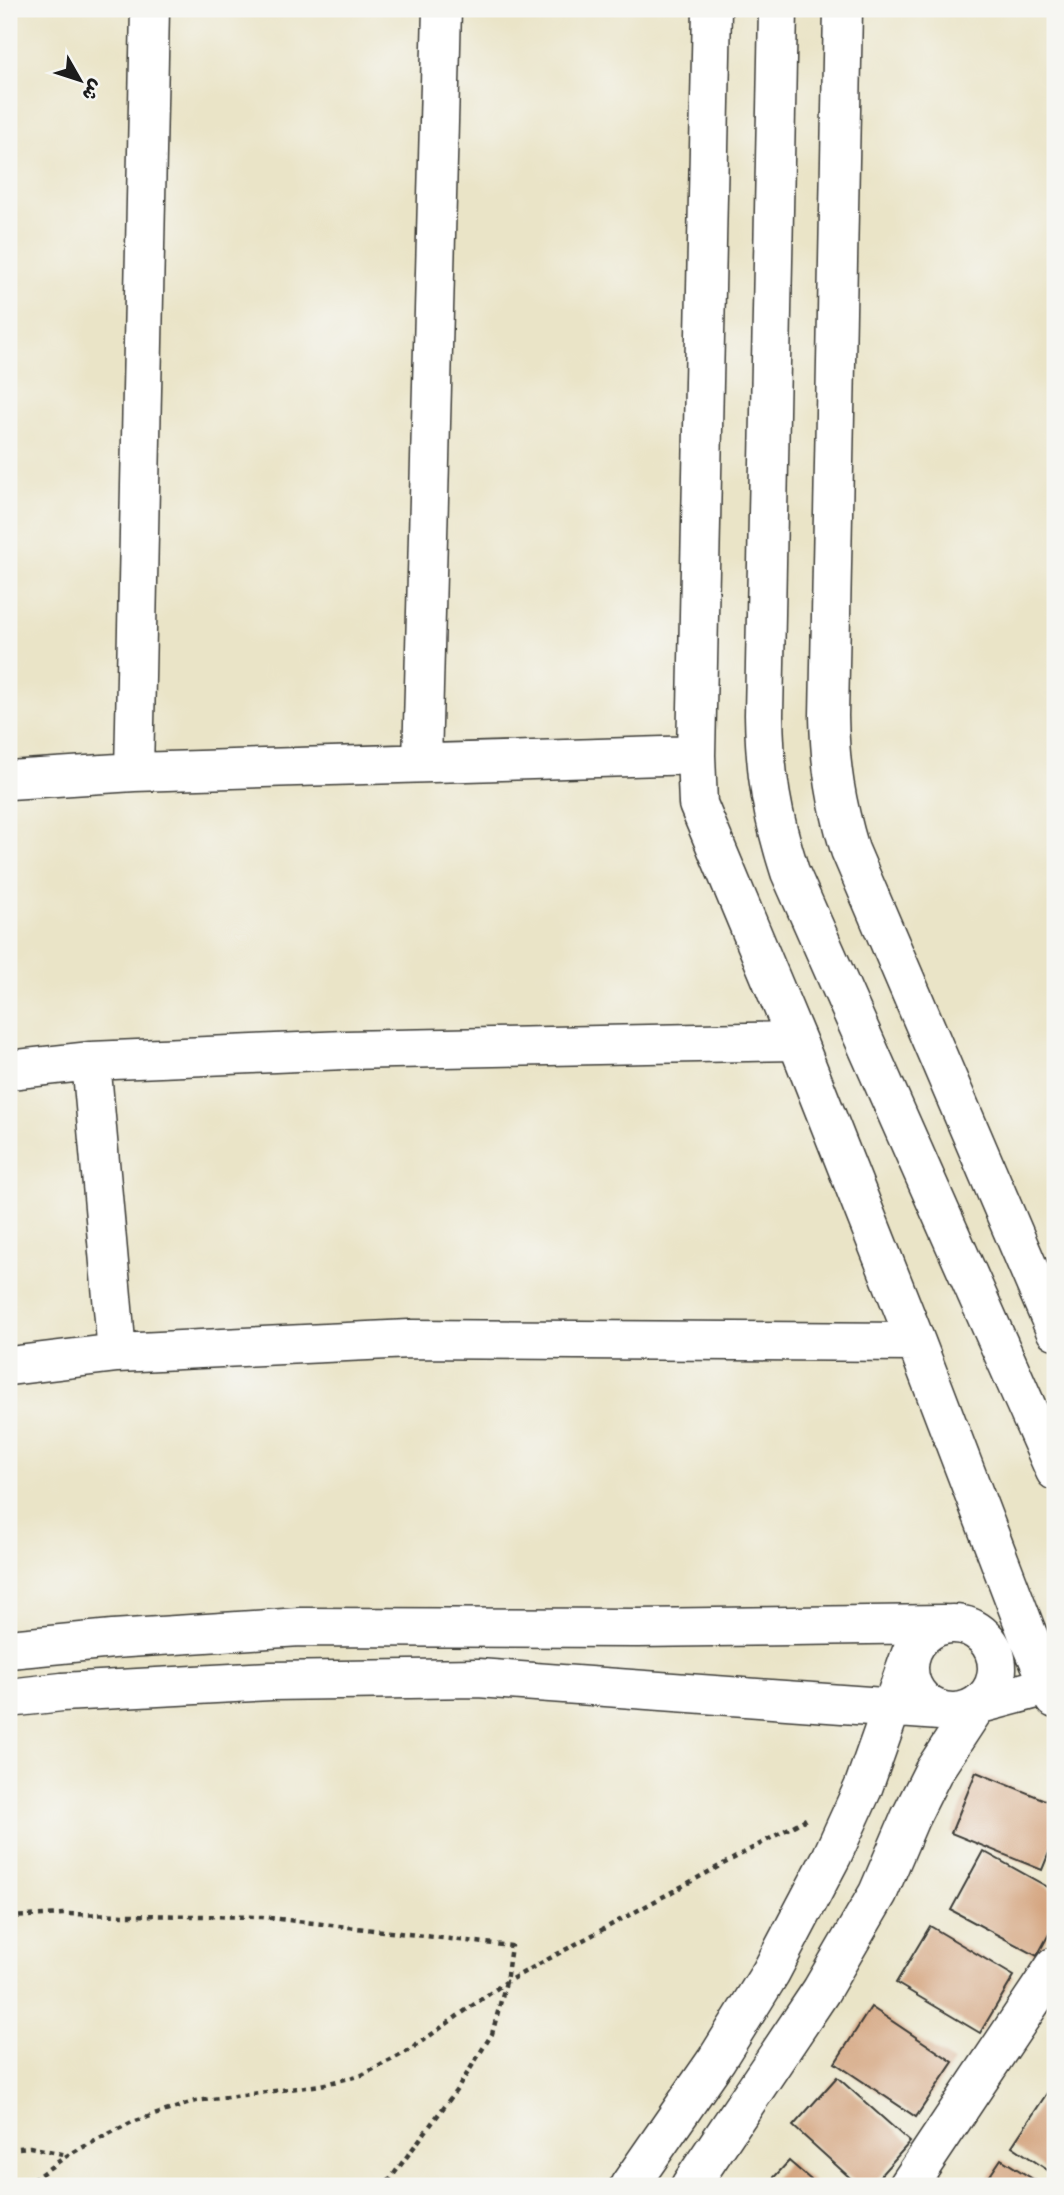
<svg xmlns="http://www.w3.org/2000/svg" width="1064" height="2195" viewBox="0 0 1064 2195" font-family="'Comic Neue','Playpen Sans Arabic',sans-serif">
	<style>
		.building { fill: #d4a47f }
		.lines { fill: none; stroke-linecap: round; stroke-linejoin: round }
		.minor-casing { stroke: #3b3a36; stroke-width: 41 }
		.path { stroke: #3b3a36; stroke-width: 4.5; stroke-dasharray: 5 5; stroke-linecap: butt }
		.minor { stroke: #fff; stroke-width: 38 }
	</style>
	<rect width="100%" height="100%" fill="#f6f6f2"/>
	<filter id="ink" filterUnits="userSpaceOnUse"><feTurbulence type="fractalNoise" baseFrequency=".0143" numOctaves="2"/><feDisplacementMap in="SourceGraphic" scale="14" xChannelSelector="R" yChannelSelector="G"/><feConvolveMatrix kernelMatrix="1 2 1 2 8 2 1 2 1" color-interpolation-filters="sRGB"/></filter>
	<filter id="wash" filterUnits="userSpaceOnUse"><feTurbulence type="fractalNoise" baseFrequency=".00686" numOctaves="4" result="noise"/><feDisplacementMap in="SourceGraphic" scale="28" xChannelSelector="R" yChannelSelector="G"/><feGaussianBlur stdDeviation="1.57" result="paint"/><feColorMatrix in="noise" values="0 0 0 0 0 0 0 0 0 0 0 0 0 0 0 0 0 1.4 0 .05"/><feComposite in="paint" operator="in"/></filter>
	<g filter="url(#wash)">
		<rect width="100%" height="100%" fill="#eae4c7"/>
		<g id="blocks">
			<path class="building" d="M976,1772L1055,1804V1838L1042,1870L951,1833Z
				M983,1851L1055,1891V1923L1037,1956L951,1910Z
				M930,1926L1014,1976L980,2033L896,1983Z
				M871,2007L953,2062L916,2117L835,2063Z
				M837,2077L910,2142L871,2186H859L793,2126Z
				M1055,2081V2175L1012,2146Z
				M1001,2159L1044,2186H983Z
				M789,2161L818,2186H766Z"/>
		</g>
	</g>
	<g filter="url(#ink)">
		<use href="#blocks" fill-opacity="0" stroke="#3b3a36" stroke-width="2"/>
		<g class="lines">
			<g class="minor-casing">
				<path id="minor" d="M712,9L696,755L698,804L797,1041L916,1342L1026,1630L1055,1699
					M778,9L764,715C765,774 772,816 790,872L1055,1471
					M843,9L829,716C830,766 836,803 850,850L1055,1330
					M422,762L442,9
					M134,772L150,9
					M9,780L134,772L696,755
					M91,1061L117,1353
					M9,1070L91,1061L345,1050L797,1041
					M9,1366L117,1353L410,1339L916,1342
					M909 1668a44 44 0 1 1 88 0a44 44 0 1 1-88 0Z
					M9,1649L113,1639L300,1627L638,1628L944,1624
					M9,1698L62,1692L271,1681L478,1678L940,1711
					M629,2186L717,2059L771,1972L832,1856L863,1788L911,1653
					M690,2186L821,1991L878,1893L910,1818L933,1772L977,1705L1055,1684
					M908,2186L1055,1966"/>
			</g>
			<path class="path" d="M9,1917L63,1914L262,1917L511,1946L506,1982L492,2034L458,2088L385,2186
				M9,2149L30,2147L67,2155
				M24,2186L68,2155L130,2123L196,2101L321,2085L362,2075L408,2051L506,1982L806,1819"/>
			<use href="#minor" class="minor"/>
		</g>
	</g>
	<rect width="1064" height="2195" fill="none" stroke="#f6f6f2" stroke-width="35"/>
	<g transform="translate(80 80) rotate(129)" stroke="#f6f6f2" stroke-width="5" paint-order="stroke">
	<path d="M0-5L12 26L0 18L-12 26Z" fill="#1c1c1c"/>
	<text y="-10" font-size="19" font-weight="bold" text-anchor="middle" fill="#1c1c1c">ش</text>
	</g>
</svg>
